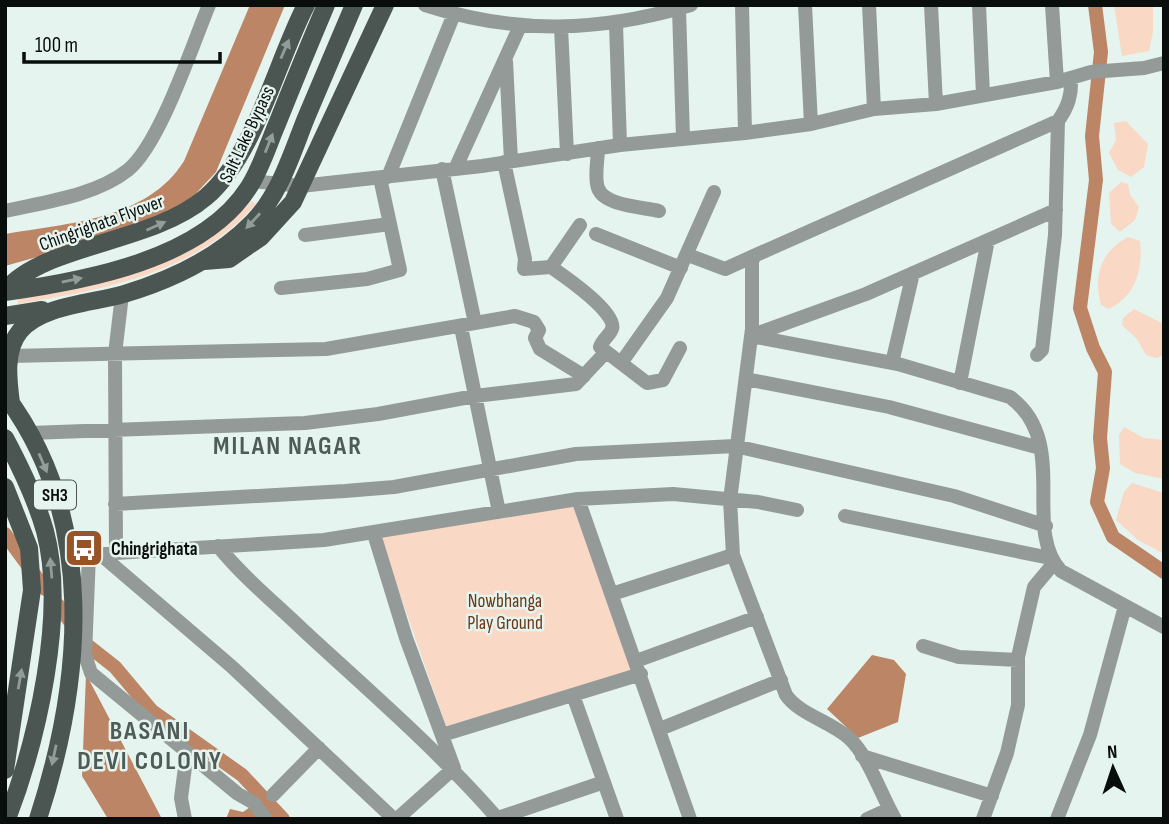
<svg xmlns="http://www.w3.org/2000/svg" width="1169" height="824" viewBox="0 0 1169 824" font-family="'Sofia Sans Condensed',sans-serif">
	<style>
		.green { fill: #f9d8c5 }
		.water { fill: #bc8565 }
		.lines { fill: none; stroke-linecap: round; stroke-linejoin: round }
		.canal { stroke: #bc8565; stroke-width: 14 }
		.minor { stroke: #949a98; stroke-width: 14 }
		.major { stroke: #4b5551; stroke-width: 18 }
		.oneway { fill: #909d98 }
		.labels { text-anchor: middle; stroke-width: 5; stroke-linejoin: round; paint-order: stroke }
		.shield { fill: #e5f4ee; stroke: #4b5350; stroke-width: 2 }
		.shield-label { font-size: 18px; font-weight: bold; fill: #090e0c }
		.street-label { font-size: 19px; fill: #090e0c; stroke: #e5f4ee }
		.poi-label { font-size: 19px; font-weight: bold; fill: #090e0c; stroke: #e5f4ee; text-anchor: start }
		.park-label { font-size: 19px; fill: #6c3714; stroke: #e5f4ee }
		.district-label { font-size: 26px; font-weight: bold; letter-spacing: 2px; fill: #4f5b57; stroke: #e5f4ee }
	</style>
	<rect width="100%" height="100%" fill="#e5f4ee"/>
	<path class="green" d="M1114,5H1153V32L1149,51L1122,56Z
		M1126,121L1148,144L1144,167L1131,177L1118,170L1109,153L1116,140L1114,123Z
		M1121,182L1128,184L1130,195L1139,207L1135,220L1120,232L1111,224L1109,193Z
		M252,201L256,204C195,274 105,289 18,304V299C76,285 141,278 194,248C215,236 234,218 252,201Z
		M1128,237L1140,241C1143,269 1136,296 1109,309L1101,305C1093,276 1101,251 1128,237Z
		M1134,309L1164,324V355L1156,358L1146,355L1137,339L1122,325L1123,318Z
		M1124,427L1144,438L1164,440V479L1135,473L1120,464L1119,435Z
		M1132,483L1164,493V554L1138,540L1116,520L1124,492Z
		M574,501L636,670L446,726L380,537Z"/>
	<path class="water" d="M250,5H285L216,172L187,203L119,234L5,266V234C68,223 147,220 184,161Z
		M872,655L894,660L906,674L898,722L858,738L827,709Z
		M86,674L162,819H108L82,776Z
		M253,805L262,819H226L230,809L243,812Z"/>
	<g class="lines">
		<path class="canal" d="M1095,5L1101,52L1092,136L1096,180L1080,308L1093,348L1105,372L1100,438L1103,468L1097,502L1113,537L1164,572
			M5,534L45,589
			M58,605L87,645L115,667L152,711L242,775L283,819"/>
		<path class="minor" d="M425,5C517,35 600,32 691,5
			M742,5L745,133
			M805,5L811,124
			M869,5L874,109
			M931,5L936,104
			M979,5L983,95
			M1052,5L1057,82
			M679,9L683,138
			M616,24L620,145
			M561,27L567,154
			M506,61L511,161
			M598,148C598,160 594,177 598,188C604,206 643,207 659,211
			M504,162L525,259L524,269L551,267L580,225
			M456,167L520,26
			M442,169L475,323
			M388,177L454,14
			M252,181L301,186L482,166L620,145L745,133L811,124L874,109L936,104L1057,82L1091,72L1144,68L1164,63
			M5,211C45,202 95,196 128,170C160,144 192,46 209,5
			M596,234L681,268
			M305,235L390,224
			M688,255L725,269L756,255
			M551,267C564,276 618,313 612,329C610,335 602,340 600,347L647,383L663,380L680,348
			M281,288L367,279L400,270L380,178
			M461,327L499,512
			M753,335L866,294L1056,210
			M751,336L898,364L1010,397C1071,442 1021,528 1061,571L1164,627
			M1037,355L1042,350L1055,235L1058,121C1068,107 1072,95 1071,78
			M10,356L326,349L515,316L534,322L539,330L535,338L540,349L584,376
			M621,363L667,298L714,192
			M892,363L913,273
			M746,379L889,407L1040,448
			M960,383L988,240
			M30,433L305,423L378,414L475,396L576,384L605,353
			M578,499L690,819
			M115,504L345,491L394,487L576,454L735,446L954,496L1046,526
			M845,516L1050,558
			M374,534L406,638L454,768L397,819
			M218,546C243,577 274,602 302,629C369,691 438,750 498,819
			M116,552L115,354L122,295
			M89,554L85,655L91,673L238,794L254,803L266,819
			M100,554L324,540L578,499L673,494L758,502L797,510
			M72,556L100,554L231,666L394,819
			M612,594L733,555
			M923,646L959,657L1018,660
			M636,661L757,617
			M573,695L617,819
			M660,729L781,680
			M442,735L641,674
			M862,756L992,796
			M273,795L319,748
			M498,818L604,782
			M185,819L181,798L187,752
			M867,819L889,809
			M895,819C881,795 868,755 849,738C830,721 800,715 786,695L733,555L730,500L752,329V260L756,255L1058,121
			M983,819L1007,753L1018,705V657L1034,587L1054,563
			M1057,819L1090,735L1125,606"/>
		<path class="major" d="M204,261L229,259L261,237L293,202L385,5
			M5,291C43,244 151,244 206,197C255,155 276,63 306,5
			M5,292C84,281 203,260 249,187C261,168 268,145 277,124C293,84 309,45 326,5
			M5,316L42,310
			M5,395C98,519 83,680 38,819
			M11,403C8,380 4,350 20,331C41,305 94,303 124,294C171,280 219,257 253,222C280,194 292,153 306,118C322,80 338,43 354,5
			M5,438C21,468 36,499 45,531C67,613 37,741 7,819
			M5,487L29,548L32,590L5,770"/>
	</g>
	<defs><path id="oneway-solid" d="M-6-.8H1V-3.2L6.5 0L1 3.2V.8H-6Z" transform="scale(1.75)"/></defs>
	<g class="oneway">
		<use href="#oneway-solid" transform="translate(285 49) rotate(-66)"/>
		<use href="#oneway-solid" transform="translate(269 143) rotate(-68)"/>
		<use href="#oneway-solid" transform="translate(253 221) rotate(133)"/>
		<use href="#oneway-solid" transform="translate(156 226) rotate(-24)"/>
		<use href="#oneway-solid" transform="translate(72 280) rotate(-12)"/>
		<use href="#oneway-solid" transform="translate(43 463) rotate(67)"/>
		<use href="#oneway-solid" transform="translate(51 568) rotate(-95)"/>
		<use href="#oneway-solid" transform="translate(20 679) rotate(-80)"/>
		<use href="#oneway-solid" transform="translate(54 755) rotate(102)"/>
	</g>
	<defs>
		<g id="bus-square" transform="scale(2.0125)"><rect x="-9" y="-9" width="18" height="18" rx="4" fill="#985327" stroke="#e5f4ee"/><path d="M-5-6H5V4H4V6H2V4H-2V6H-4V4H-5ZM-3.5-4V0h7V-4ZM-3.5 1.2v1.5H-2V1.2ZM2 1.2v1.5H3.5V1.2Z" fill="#fff"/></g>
	</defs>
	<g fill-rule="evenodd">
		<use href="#bus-square" x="84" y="548"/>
	</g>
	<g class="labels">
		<rect class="shield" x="34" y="480.5" width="42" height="29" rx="5"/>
		<g class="shield-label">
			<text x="55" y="501">SH3</text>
		</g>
		<g class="street-label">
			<text transform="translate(246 134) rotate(-65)" y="7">Salt Lake Bypass</text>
			<text transform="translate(101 222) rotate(-20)" y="7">Chingrighata Flyover</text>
		</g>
		<g class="poi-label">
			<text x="111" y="555">Chingrighata</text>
		</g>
		<g class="park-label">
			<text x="505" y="607">Nowbhanga<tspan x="505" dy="22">Play Ground</tspan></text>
		</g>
		<g class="district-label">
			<text x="288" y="454">MILAN NAGAR</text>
			<text x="150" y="739">BASANI<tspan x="150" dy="30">DEVI COLONY</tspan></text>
		</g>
	</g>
	<rect width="1169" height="824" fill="none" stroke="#090e0c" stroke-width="14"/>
	<g transform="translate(1113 768) rotate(357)" stroke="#e5f4ee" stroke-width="5" paint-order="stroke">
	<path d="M0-5L12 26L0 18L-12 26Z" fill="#090e0c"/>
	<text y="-10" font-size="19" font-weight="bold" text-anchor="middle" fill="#090e0c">N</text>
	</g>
	<path d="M24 52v10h196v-10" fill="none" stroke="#090e0c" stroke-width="3.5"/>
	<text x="35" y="52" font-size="21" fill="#090e0c" stroke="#e5f4ee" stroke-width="5" paint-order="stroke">100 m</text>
</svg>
